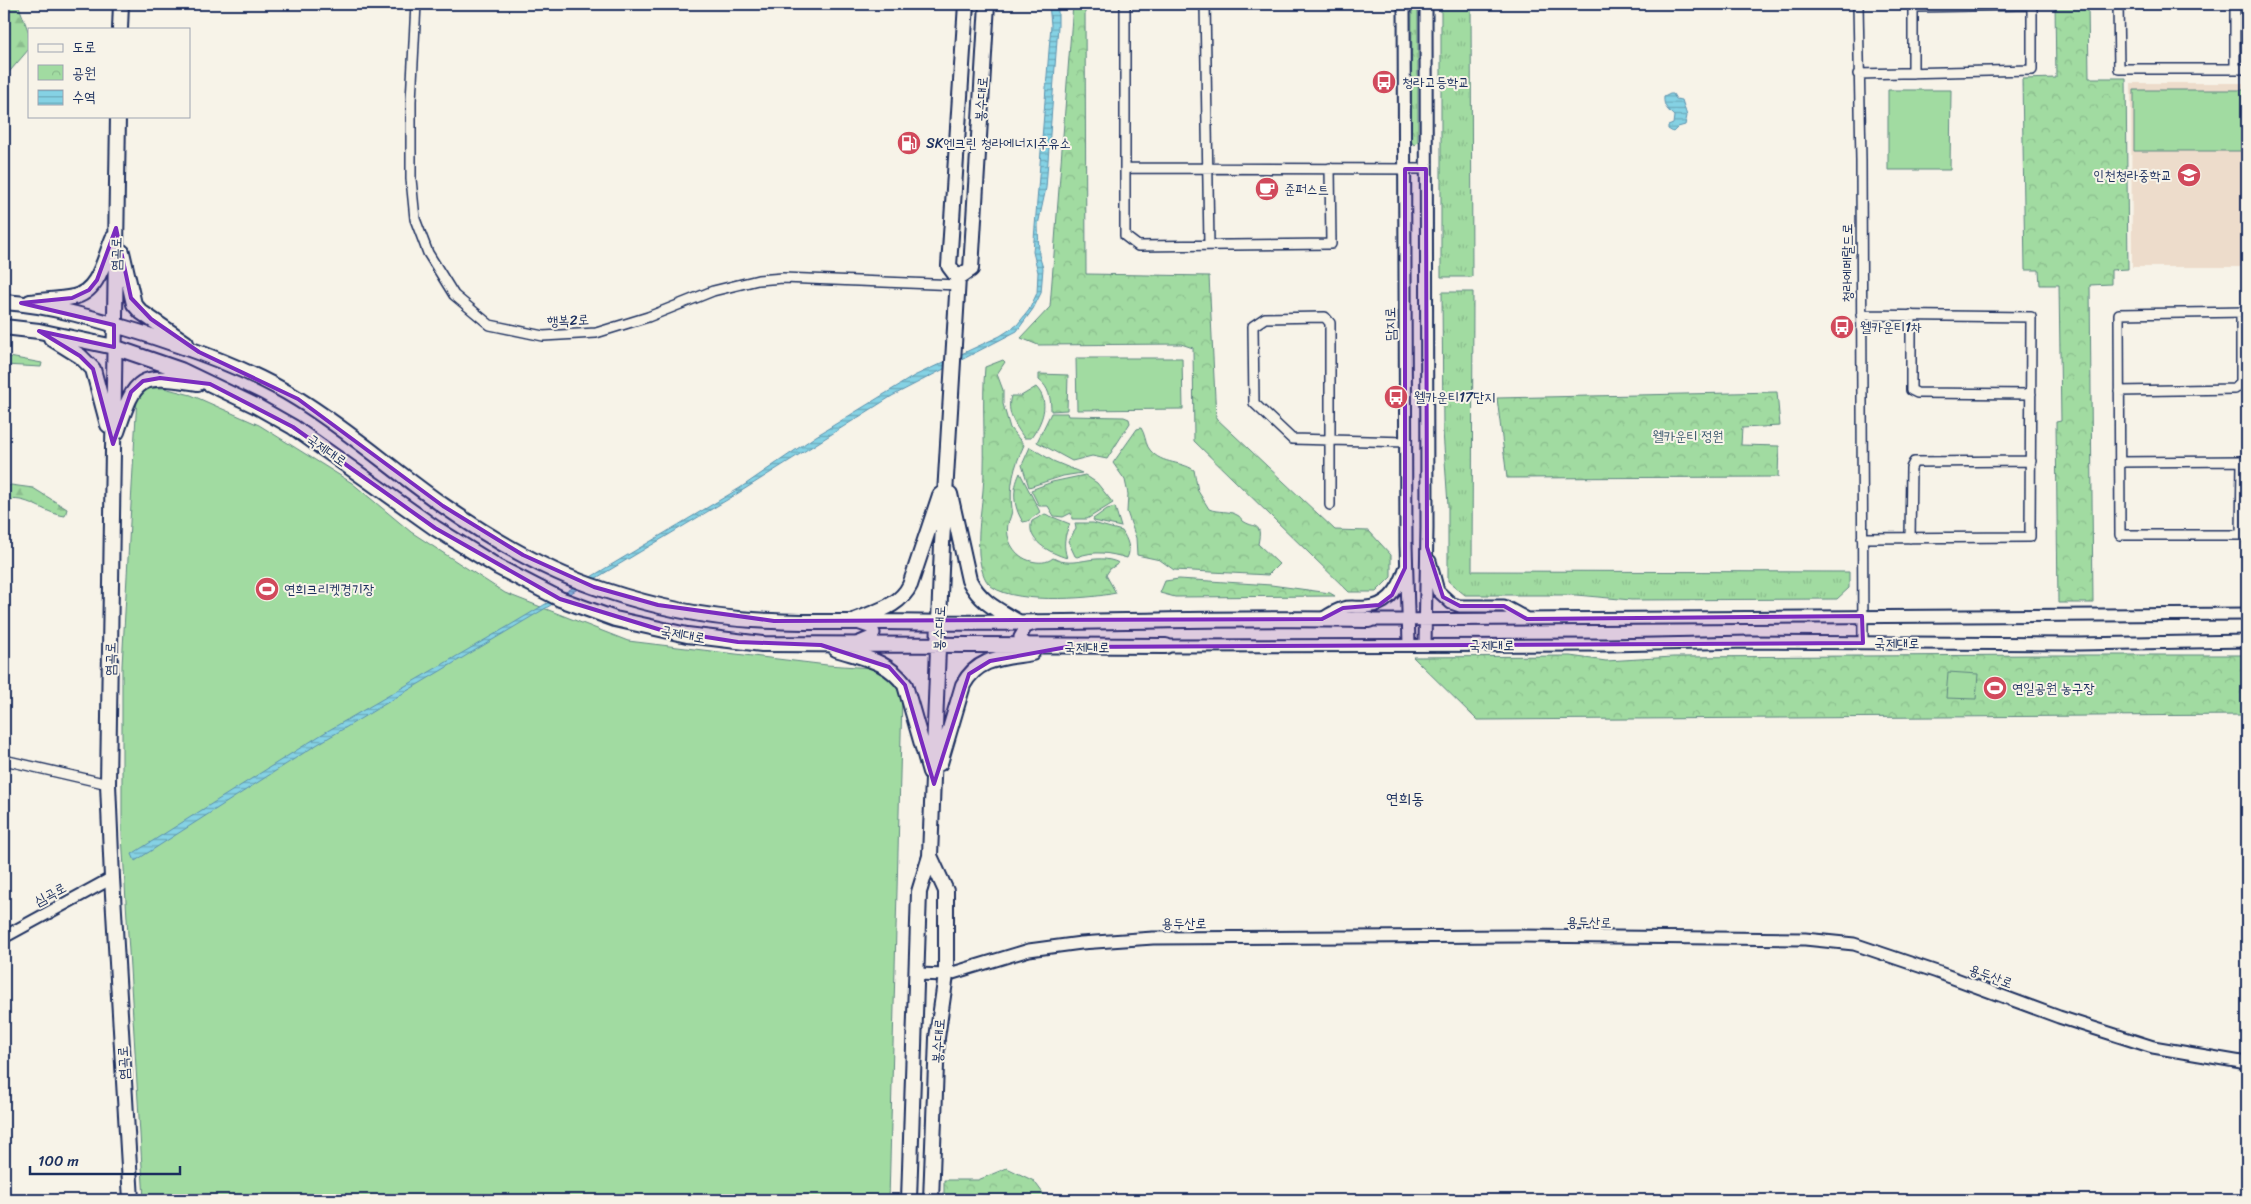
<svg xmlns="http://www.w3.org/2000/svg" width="2251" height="1204" viewBox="0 0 2251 1204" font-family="Sriracha,'Poor Story',sans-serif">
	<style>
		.built { fill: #eddccb }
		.grass { fill: url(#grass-tufts); stroke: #5e8580 }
		.forest { fill: url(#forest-firs); stroke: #5e8580 }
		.park { fill: url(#park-crowns); stroke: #5e8580 }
		.garden { fill: #a1dba1; stroke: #5e8580 }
		.water { fill: url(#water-rules); stroke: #5b91ae }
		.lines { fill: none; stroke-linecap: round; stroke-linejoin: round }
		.minor-casing { stroke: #1b2f5e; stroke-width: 12 }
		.tertiary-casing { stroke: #1b2f5e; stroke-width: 15 }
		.secondary-casing { stroke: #1b2f5e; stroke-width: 18 }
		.minor { stroke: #f7f3e8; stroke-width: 9 }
		.tertiary { stroke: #f7f3e8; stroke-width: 11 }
		.secondary { stroke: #f7f3e8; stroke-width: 14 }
		.marked { fill: #7b2cbf; fill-opacity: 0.2; stroke: #7b2cbf; stroke-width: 4; stroke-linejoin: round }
		.labels { text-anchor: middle; stroke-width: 4; stroke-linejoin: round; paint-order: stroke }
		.poi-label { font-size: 14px; fill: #1b2f5e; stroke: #f7f3e8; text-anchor: start }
		.street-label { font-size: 14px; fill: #1b2f5e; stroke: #f7f3e8 }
		.park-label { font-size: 14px; fill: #3c5a6f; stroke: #f7f3e8 }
		.quarter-label { font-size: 16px; fill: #1b2f5e; stroke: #f7f3e8 }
	</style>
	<defs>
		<pattern id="grass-tufts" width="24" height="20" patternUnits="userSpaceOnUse" patternTransform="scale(1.25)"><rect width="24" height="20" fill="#a1dba1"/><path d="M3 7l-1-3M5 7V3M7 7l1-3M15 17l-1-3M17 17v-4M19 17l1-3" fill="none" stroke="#8abc8d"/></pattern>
		<pattern id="forest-firs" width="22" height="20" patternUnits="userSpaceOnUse" patternTransform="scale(1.25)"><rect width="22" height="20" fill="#a1dba1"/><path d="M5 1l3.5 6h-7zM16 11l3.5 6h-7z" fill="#8abc8d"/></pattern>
		<pattern id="park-crowns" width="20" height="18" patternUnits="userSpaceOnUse" patternTransform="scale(1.25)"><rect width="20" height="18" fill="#a1dba1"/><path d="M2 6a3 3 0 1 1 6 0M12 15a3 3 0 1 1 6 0" fill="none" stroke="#8abc8d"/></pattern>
		<pattern id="water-rules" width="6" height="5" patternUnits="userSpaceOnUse" patternTransform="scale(1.25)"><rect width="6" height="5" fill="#85d2e4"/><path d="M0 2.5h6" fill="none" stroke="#6cabbc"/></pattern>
	</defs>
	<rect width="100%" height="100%" fill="#f7f3e8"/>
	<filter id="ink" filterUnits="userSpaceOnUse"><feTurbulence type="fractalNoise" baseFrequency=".02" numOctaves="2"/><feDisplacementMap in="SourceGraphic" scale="10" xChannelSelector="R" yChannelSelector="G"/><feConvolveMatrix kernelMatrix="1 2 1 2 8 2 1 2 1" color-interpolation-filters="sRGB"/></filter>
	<g filter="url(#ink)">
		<path class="built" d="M2131,83H2247V267H2132Z"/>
		<path class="grass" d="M1412,4H1418V142L1415,145L1412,143L1411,139Z
			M1441,4H1471L1472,277H1441Z
			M1442,292H1473L1472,571L1849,572V588L1837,599L1631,600L1576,595H1465L1448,581V505L1443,431Z
			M4,356L42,363L41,367L4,365Z"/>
		<path class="forest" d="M4,4H18L29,33V49L4,78Z
			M11,485L33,488L67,509L65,516C42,513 27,494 4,501V488Z"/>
		<path class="park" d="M1073,4H1085L1086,274L1209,276L1216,418L1335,530L1369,531L1391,555V577L1376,592H1349L1194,441L1193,348L1181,344L1038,345L1021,338L1050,307Z
			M2055,4H2088L2089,78H2126L2128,269L2111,270V284L2090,285L2093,603H2058L2056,422L2061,421L2059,285H2040L2039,270H2025L2022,79L2056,78Z
			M1003,360L1005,362L997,374L1003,390V404L1010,428L1024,445C1014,467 1009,485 1012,509C1012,514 1009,520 1008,524C1005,540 1015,557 1031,561C1039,563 1047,563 1053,558C1075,570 1094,551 1119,563L1110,569L1106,575L1116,593C1089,599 1006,605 988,583C982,576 980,562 979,554C977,526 984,498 984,470C985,436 982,402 985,367Z
			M1039,374L1068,375L1067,410L1051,411C1051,399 1049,387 1039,380Z
			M1036,387C1051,402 1042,423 1031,438H1024C1015,424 1006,413 1011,396H1021Z
			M1777,392L1780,426L1742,428L1741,445L1779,446L1778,477L1507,478L1497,398Z
			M1051,413H1067L1068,416L1124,417L1129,419L1130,423L1107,459L1092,456L1072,461L1037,442Z
			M1141,428C1145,434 1145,441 1148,447C1159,465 1179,460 1194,470L1198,491L1209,509C1218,513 1229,510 1237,515C1240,516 1241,519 1243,521C1254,529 1263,521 1258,544L1279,564L1268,575L1174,570L1160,560L1137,555L1136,538L1127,512L1128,494L1125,480L1113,463L1137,429Z
			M1030,447L1053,461L1082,473L1063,476L1029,487L1022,465Z
			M1020,473L1040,512L1028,521L1023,522C1013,506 1012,490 1020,473Z
			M1085,475L1097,483L1113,503L1087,519H1072L1071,513L1063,517L1054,516L1048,506H1039L1031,490L1052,482Z
			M1115,507L1121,527L1094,521L1093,519L1107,509Z
			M1045,514L1070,524C1064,536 1063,546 1067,558C1050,553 1025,540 1032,521Z
			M1075,523H1093L1122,531C1127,539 1132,550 1127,558C1109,553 1095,550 1077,557L1075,556L1068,541L1076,529Z
			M1179,579L1271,585L1330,593L1335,596L1175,597L1160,593L1165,581Z
			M2047,655H2247V715L1477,720L1413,657L1570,656L1606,661L1673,657Z
			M1007,1168L1034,1181L1048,1200H944V1180H978Z"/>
		<path class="garden" d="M1888,90H1951L1950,170H1888Z
			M2134,90H2245V151H2134Z
			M1076,358H1182L1183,409L1077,410Z
			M147,388H164L191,395L259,425L352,483L411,532L505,593L628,641L827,665L873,668L891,676L899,689L902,697L889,1200H144L122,835V666L137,397Z
			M1948,672L1978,674L1976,699L1946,698Z"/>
		<path class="water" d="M1049,4H1058V26L1046,188L1038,225L1039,255L1043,268L1041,293L1033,309L1017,331L892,396L732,497L313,747L135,861L132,854L324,733L507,627L740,488L816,436L914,376L1000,336L1017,325L1029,310L1037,293L1038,272L1033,252L1051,25Z
			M1670,94H1673L1676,99L1682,100L1687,116L1685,125L1678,127L1673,132L1668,129V126L1673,124L1674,116C1669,111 1663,107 1664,97Z"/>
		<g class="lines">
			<g class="minor-casing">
				<path id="minor" d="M416,4L411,101V179L415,219L428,253L454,295L490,325L543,336L596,333L648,317L713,291L758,280L783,278L958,285
					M1125,4V236L1138,246L1331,244L1330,168
					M1205,4L1209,245
					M1858,4L1861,161L1863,643
					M2118,4L2119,69H2247
					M2235,4V69
					M1858,74L2032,70V5L1913,7V73
					M1126,168L1426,169
					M2247,312L2119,314L2120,535H2247
					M1861,315L2031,317L2030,537L1862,538
					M1911,315V390L1917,393L2031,394
					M2119,391L2235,389L2241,383V312
					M2120,462L2242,461L2241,535
					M1330,505V323L1325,317L1265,318L1253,326L1254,403L1292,439L1407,442
					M1910,538L1911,468L1914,462L2031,461
					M4,760L108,784"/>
			</g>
			<g class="tertiary-casing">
				<path id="tertiary" d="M1404,4L1406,545L1409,644
					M1430,561L1438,591L1451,603L1460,606H1504L1526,618
					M1322,619C1328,615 1335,610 1343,608C1349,606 1359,608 1366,607C1388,606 1399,589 1405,569
					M1369,620L2247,614
					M857,643L871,637L874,633L872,628L860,624
					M1425,645L1427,528L1426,4
					M1031,646L1025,643L1020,637L1026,627L1037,623
					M1166,646L1608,645L1749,642L2079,644L2247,641
					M4,937L112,878
					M917,974L946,975L1029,950L1081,943L1153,938L1520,936L1805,939L1854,944L1937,972L2059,1017L2153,1047L2247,1063"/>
			</g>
			<g class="secondary-casing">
				<path id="secondary" d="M120,29L121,4
					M118,116L108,784L112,878L131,1200
					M122,252L134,304L141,312L186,343
					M958,278L971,269L987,4
					M4,302C51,305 100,320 145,334C197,351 251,370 298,399C350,431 395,472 444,506C493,540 547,572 604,590C652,606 703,617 753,620C796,623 840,622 884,622C1046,626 1207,616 1369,620
					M30,302C44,300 60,300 73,297C99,292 104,259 113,238
					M4,327L39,331L114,347L181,370L256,406L293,427L435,528L498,567L560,599L615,619L687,635L762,644L1166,646
					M51,338L80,356L93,369L108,425
					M117,432C136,375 139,374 198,383
					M950,494L969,580C981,603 998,610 1020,623
					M856,620C877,611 900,606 910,585L940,495
					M836,649C864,658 887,660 905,685L930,772
					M940,763L963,685C978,657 1003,658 1032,653
					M930,856L946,891V975L937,1038L931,1200
					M909,1200L919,892L930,856L942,544L958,278L949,266L966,4"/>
			</g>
			<use href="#minor" class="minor"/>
			<use href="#tertiary" class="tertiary"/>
			<use href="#secondary" class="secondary"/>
		</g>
	</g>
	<path class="marked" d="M1405,169H1426L1427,547L1443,597L1460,606H1504L1527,619L1862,616L1863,643L1067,647L990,661L969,674L934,784L905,685L889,667L821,645L738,642L661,630L560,599L435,528L293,427L210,384L160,378L143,381L131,392L113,444L93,369L80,356L39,331L114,347V325L21,303L72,298L89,290L97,280L116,228L131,298L151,319L199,352L298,399L443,506L523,555L594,587L658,605L774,621L1322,619L1343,608L1379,605L1392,595L1405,568Z"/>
	<defs>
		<g id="bus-disc" transform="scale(1.25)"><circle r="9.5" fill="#d1495b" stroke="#f7f3e8"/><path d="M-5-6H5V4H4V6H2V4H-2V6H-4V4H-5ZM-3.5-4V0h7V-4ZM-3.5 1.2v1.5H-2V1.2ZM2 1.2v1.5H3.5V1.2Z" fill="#fff"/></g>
		<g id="fuel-disc" transform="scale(1.25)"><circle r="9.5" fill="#d1495b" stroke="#f7f3e8"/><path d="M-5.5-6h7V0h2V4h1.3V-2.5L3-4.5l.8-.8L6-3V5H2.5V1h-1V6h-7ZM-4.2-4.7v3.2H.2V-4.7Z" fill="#fff"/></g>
		<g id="school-disc" transform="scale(1.25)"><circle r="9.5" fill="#d1495b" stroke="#f7f3e8"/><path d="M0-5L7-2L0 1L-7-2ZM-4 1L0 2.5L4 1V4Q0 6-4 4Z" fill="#fff"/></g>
		<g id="cafe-disc" transform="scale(1.25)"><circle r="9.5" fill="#d1495b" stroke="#f7f3e8"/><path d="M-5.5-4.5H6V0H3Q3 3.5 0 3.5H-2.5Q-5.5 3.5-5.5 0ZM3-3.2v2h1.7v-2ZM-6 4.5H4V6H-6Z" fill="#fff"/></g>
		<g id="stadium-disc" transform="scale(1.25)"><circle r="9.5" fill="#d1495b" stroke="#f7f3e8"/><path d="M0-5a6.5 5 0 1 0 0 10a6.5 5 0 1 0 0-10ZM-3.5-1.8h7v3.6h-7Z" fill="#fff"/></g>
	</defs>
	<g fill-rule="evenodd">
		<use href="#bus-disc" x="1384" y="82"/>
		<use href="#fuel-disc" x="909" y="143"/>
		<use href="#school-disc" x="2189" y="175"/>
		<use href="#cafe-disc" x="1267" y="189"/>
		<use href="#bus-disc" x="1842" y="327"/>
		<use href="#bus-disc" x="1396" y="397"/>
		<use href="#stadium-disc" x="267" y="589"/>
		<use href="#stadium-disc" x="1995" y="688"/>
	</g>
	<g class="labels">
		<g class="poi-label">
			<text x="1402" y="87">청라고등학교</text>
			<text x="926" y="148">SK엔크린 청라에너지주유소</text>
			<text x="2172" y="180" text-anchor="end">인천청라중학교</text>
			<text x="1284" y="194">준퍼스트</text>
			<text x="1860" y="332">웰카운티1차</text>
			<text x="1414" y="402">웰카운티17단지</text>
			<text x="284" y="594">연희크리켓경기장</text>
			<text x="2012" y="693">연일공원 농구장</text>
		</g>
		<g class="street-label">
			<text transform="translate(981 99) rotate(-86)" y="5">봉수대로</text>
			<text transform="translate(116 254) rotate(-89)" y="5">염곡로</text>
			<text transform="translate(1847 263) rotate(-90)" y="5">청라에메랄드로</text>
			<text transform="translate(568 320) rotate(-3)" y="5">행복2로</text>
			<text transform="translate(1390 324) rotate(-91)" y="5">담지로</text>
			<text transform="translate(327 450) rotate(35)" y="5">국제대로</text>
			<text transform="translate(939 628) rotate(-88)" y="5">봉수대로</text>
			<text transform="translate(683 634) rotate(10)" y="5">국제대로</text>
			<text x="1897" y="648">국제대로</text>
			<text x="1492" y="650">국제대로</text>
			<text x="1087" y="652">국제대로</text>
			<text transform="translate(110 659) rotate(-89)" y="5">염곡로</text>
			<text transform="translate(50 894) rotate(-28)" y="5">심곡로</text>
			<text transform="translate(1589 922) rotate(1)" y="5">용두산로</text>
			<text x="1184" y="928">용두산로</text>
			<text transform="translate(1991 976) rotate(20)" y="5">용두산로</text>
			<text transform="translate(938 1041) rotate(-86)" y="5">봉수대로</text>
			<text transform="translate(123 1063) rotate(-93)" y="5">염곡로</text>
		</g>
		<g class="park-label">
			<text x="1688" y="441">웰카운티 정원</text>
		</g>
		<g class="quarter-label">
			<text x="1405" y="804">연희동</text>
		</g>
	</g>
	<rect width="2251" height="1204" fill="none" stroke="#f7f3e8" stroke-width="20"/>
	<rect x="10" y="10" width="2231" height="1184" fill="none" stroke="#1b2f5e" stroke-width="2" filter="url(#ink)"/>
	<rect x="28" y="28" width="162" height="90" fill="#f7f3e8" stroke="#9fa5b1"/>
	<rect x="38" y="44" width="25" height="8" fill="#f7f3e8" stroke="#9fa5b1"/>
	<text x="72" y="52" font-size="15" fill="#1b2f5e">도로</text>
	<rect x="38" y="65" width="25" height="15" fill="url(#park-crowns)" stroke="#9fa5b1"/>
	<text x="72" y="78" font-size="15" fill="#1b2f5e">공원</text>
	<rect x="38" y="90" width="25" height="15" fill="url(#water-rules)" stroke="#9fa5b1"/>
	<text x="72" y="102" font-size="15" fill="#1b2f5e">수역</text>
	<path d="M30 1166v8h150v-8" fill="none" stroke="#1b2f5e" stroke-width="2.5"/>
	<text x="38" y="1166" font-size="15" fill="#1b2f5e" stroke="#f7f3e8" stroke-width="4" paint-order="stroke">100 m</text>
</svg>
